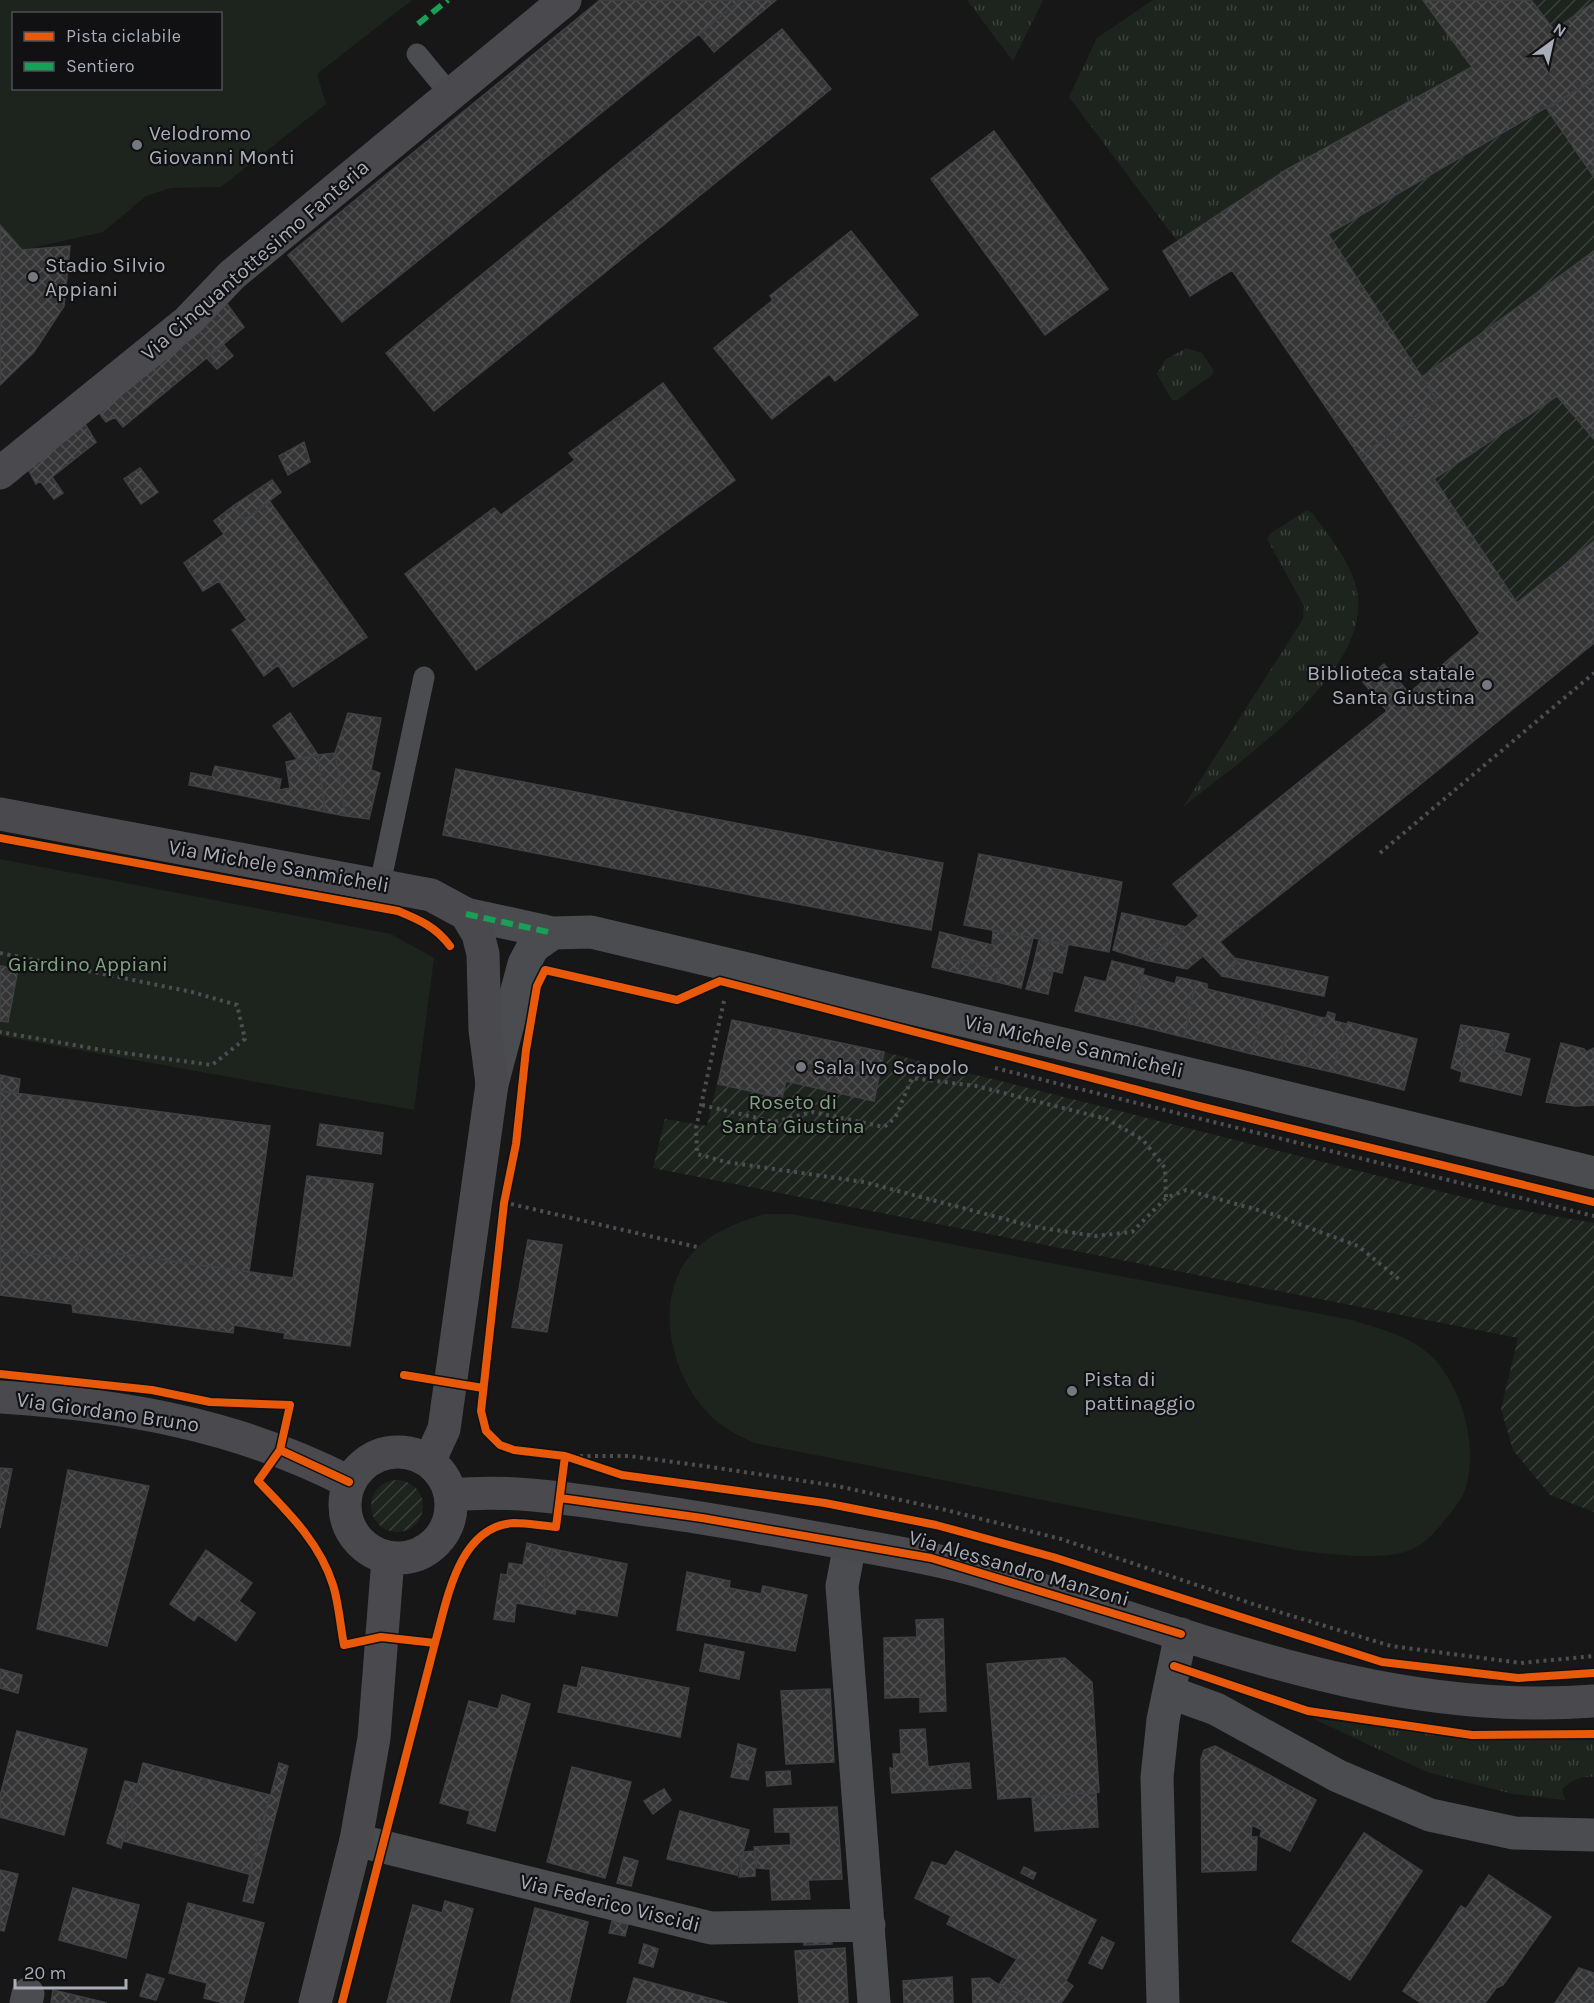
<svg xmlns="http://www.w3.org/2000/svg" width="1594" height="2003" viewBox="0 0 1594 2003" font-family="Karla,sans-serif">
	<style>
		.grass { fill: url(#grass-tufts) }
		.park { fill: #1d241e; fill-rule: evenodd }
		.garden { fill: url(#garden-furrows) }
		.building { fill: url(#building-cross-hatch); stroke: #3f4043; stroke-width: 1.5 }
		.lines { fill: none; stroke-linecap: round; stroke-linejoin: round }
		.path { stroke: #4d4e52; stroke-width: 4; stroke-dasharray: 3 4.5; stroke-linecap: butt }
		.lane { stroke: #4b4c50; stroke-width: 21 }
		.street { stroke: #4b4c50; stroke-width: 33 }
		.secondary { stroke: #4a4a4e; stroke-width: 33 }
		.quiet { stroke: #1a9f57; stroke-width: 6; stroke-dasharray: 12 6; stroke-linecap: butt }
		.cycleway-casing { stroke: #111113; stroke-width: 11 }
		.cycleway { stroke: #e8590c; stroke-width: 8 }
		.poi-dot { fill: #757880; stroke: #111113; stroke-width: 2 }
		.labels { text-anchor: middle; stroke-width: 4.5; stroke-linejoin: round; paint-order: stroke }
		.poi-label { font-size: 21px; fill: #a8adb8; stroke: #111113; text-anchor: start }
		.street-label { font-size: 21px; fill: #a8adb8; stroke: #111113 }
		.park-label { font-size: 21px; fill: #7fa381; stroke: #111113 }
	</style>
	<defs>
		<pattern id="grass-tufts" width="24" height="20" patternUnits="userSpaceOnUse" patternTransform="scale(1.5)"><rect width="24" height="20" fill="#1d241e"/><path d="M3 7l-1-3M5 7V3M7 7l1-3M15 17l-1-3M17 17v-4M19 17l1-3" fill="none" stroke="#3b413d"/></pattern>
		<pattern id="garden-furrows" width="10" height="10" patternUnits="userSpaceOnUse" patternTransform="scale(1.5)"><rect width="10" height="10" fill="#1d241e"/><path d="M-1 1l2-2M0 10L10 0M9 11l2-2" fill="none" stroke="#3b413d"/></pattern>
		<pattern id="building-cross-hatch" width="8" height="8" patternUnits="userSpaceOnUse" patternTransform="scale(1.5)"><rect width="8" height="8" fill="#353536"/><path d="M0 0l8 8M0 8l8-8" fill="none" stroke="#4f5051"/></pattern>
	</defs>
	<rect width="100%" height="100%" fill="#171717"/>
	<path class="grass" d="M967,0H1043L1013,61Z
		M1153,0H1423L1472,67L1286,170L1177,241L1069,97L1097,38Z
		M1186,348L1202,353L1214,371L1212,375L1177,400H1172L1157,374L1165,360Z
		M1307,510L1313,514C1331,539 1355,566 1358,598C1365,678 1238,762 1183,807L1303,619L1304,606L1267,539L1271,533Z
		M1312,1718L1470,1739L1594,1740V1777C1580,1776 1572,1780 1562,1789L1565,1800L1513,1794L1427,1772Z"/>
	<path class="park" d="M0,0H412L317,74L326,104L221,187L171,188L146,196L103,232L31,248L70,246L64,306L34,352L0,385ZM14,14H220V88H14Z
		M0,859L391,934L434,958L414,1110L0,1036Z
		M764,1214H792L1352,1320C1380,1329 1408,1335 1430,1355C1462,1385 1478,1444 1466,1487C1462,1500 1453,1510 1444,1521C1433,1536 1419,1549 1401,1553C1368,1560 1334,1554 1301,1551L754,1443C738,1435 720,1427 708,1413C668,1372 651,1290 698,1247C716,1230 742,1221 764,1214Z"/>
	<path class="garden" d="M1531,0H1594V2L1554,30Z
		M1547,109L1594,176V251L1422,377L1328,234Z
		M1557,396L1594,439V541L1517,603L1434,479Z
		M732,1020L884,1052L1503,1207L1594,1223V1512L1550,1495L1513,1450L1501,1409L1518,1338L653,1168L665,1119L707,1126Z
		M371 1506a26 26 0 1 1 52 0a26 26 0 1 1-52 0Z"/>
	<path class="building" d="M600,0H741L342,322L288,255Z
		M741,0H776L714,52L699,34Z
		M1423,0H1531L1554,30L1594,2V80L1328,234L1437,400L1360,457L1232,270L1190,296L1163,251L1286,170L1472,67Z
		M782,29L831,89L434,411L386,353Z
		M1594,80V177L1547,109Z
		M994,131L1108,289L1045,335L931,179Z
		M0,225L22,250L70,246L64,306L34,352L0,385Z
		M851,231L918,315L835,381L829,374L772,419L714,348L773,300L770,296Z
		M1594,251V439L1557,396L1434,479L1517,603L1594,541V643L1417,787L1220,942L1238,962L1222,976L1203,956L1187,969L1145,960L1199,916L1173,884L1387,711L1363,682L1384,664L1409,693L1480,633L1360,457L1437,400L1422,377Z
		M227,304L244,327L123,427L115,417L106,422L96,409Z
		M223,344L233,356L217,369L206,357Z
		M663,383L735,480L476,670L405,574L494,508L501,515L575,460L569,453Z
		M85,424L96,442L52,477L63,493L54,499L40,481L36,484L28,469Z
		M304,442L310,462L288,475L279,456Z
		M140,468L158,492L141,504L124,479Z
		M272,480L281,492L244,520L233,506Z
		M270,502L367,637L293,687L278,665L264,676L232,630L247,620L219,581L203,591L184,563L224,534L214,521L233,506L244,520Z
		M290,713L318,755L297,759L273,726Z
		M348,713L381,718L371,770L380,773L369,819L346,816L335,753Z
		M335,753L346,816L325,812L318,755Z
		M318,755L325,812L189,785L191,773L212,777L215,766L281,779L279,790L290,788L286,762Z
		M456,769L943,863L931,930L443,835Z
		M979,854L1122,882L1109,952L964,925Z
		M1122,913L1186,927L1145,960L1113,950Z
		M993,931L1033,938L1021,988L997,982L1000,970L960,959L957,973L932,967L940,932L992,945Z
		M1039,940L1068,946L1062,973L1033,966Z
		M1234,958L1328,977L1324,996L1222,976L1238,962Z
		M960,959L1000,970L997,982L957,973Z
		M1112,961L1144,969L1131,1024L1075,1011L1085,977L1106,982Z
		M0,966L18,969L8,1022L0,1021Z
		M1033,966L1053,971L1048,994L1026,989Z
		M1144,975L1175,984L1177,977L1196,981L1184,1037L1131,1024Z
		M1196,981L1207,984V989L1265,1003L1252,1054L1184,1037Z
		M1265,1003L1293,1010L1279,1060L1252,1054Z
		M1293,1010L1319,1017L1305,1066L1279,1060Z
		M1328,1012L1335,1014L1334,1021L1347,1024L1332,1072L1305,1066L1319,1017L1326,1018Z
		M732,1020L884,1052L874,1101L786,1081L782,1098L718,1084Z
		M1348,1022L1417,1039L1404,1090L1332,1072Z
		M1461,1025L1496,1031L1491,1049L1530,1059L1521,1095L1460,1081L1468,1045L1457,1043Z
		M1496,1031L1509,1034L1504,1053L1491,1049Z
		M1457,1043L1468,1045L1462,1072L1451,1068Z
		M1561,1043L1584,1049L1586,1052L1594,1048V1105L1575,1106L1546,1102Z
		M0,1075L20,1079L18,1093L0,1091Z
		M0,1091L270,1126L249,1272L80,1248L77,1260L0,1249Z
		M320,1124L383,1133L381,1154L317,1145Z
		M307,1176L373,1184L350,1346L284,1338L285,1333L234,1325L233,1333L73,1312L72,1304L0,1295V1249L77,1260L80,1248L293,1278Z
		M528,1240L562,1245L547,1332L512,1327Z
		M0,1468L12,1469L0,1528Z
		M68,1470L149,1486L107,1646L37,1629Z
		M527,1543L553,1549L539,1607L516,1603L514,1622L494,1619L501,1574L507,1575L509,1563L523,1565Z
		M553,1549L627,1564L617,1616L576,1609L575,1614L539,1607Z
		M206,1550L252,1583L239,1601L255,1613L236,1641L198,1615L194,1621L170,1604Z
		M687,1572L730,1581L729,1588L761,1594L763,1586L807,1595L795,1651L677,1630Z
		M943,1619L946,1711L920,1712V1697L885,1698L884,1638L917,1637L916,1620Z
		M705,1644L744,1652L739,1679L700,1671Z
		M1065,1658L1092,1682L1099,1792L998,1799L987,1664Z
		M582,1667L689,1688L680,1737L558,1712L564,1685L577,1688Z
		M0,1669L22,1675L18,1693L0,1688Z
		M830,1689L834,1762L786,1764L781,1691Z
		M502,1695L530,1704L495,1831L467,1823L470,1811L440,1803L469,1701L498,1709Z
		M925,1729L928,1767L953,1764V1789L892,1793L890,1768L894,1769L893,1754H901L900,1730Z
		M17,1731L87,1749L64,1835L0,1817V1796Z
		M738,1744L756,1749L752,1766L735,1761Z
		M1215,1746L1316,1800L1290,1851L1260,1836L1262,1830L1252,1825L1251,1837H1257L1256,1870L1202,1872L1201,1759L1204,1750Z
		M735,1761L752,1766L748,1780L731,1777Z
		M143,1763L270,1795L249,1874L123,1841Z
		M279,1763L288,1766L253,1903L243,1901Z
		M969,1763L971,1788L953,1789V1764Z
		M572,1767L631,1782L605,1878L547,1862Z
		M790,1771L791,1784L767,1786L766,1772Z
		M125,1781L138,1784L121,1848L107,1843Z
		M664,1789L671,1800L653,1814L644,1801Z
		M1096,1792L1098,1827L1035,1831L1032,1797Z
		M837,1807L842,1879L808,1880L810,1899L772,1900L770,1869L757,1868L754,1847L791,1845L790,1832H775L774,1809Z
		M680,1811L749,1830L737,1875L667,1859Z
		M1364,1833L1422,1871L1350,1980L1292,1941Z
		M755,1851V1876L739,1877L744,1852Z
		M956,1851L1096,1920L1066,1981L1073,1986L1061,2003H1040L999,1985L1017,1959L947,1924L951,1916L915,1898L932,1862L946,1866Z
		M624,1857L638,1861L631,1886L617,1883Z
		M1024,1867L1036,1873L1033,1879L1021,1873Z
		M0,1870L18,1874L4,1931L0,1930Z
		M1489,1875L1551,1917L1503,1985L1496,1988L1485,2003H1421L1403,1991L1461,1906L1466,1909Z
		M73,1888L139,1905L126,1958L59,1940Z
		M445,1901L473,1909L449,2003H387L413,1905L442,1913Z
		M188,1903L264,1923L243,2003H224L204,1998L207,1983L169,1973Z
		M535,1908L588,1922L569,2003L511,2002Z
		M612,1921L628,1924L625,1936L609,1933Z
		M832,1931V1944L804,1945V1933Z
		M1102,1937L1114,1943L1102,1969L1089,1963Z
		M644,1944L658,1949L653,1967L639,1963Z
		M845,1948L848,2003H799L795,1951Z
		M1579,1968L1594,1973V2003H1555Z
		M147,1974L164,1979L156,2000L140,1996Z
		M952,1977L953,2003H904L903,1981Z
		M634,1978L727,2003H627Z
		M989,1978L999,1985L1000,2003H973L972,1979Z
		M999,1985L1040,2003H1000Z
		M53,1990L107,2003H51Z"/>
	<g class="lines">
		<path class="path" d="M1380,853L1594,673
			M0,953L192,992L237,1005L245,1039L212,1065L102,1050L0,1032
			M724,1001L696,1128L697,1154L726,1162L864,1182L1035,1227L1095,1236L1132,1232L1166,1198L1186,1190L1272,1214L1358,1246L1400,1280
			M995,1068L1594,1216
			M702,1105L774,1122L813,1112L884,1127L895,1118L912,1078L976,1086L1107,1119L1143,1140L1165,1168L1166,1198
			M511,1204L697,1247
			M565,1456H629L711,1467L837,1486L942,1509L1061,1539L1256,1605L1391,1646L1521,1663L1594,1656"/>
		<path class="lane" d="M417,54L450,94
			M380,884L424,677"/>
		<path class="street" d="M466,914L553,933L591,932L1244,1087L1594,1173
			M492,1084L524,964L533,947L553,933
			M850,1544L842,1586L874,2003
			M1169,1692L1216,1709L1338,1776L1430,1815L1514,1833L1594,1835
			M356,1840L711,1928L869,1925
			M26,2003L28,1994
			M1163,2003L1157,1777L1163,1720L1181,1634"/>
		<path class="secondary" d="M0,473L188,321L232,275L565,0
			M0,814L431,895L466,914L478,934L483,954L485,1030L492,1084L444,1429L429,1462
			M0,1397C124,1405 238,1425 349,1482
			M345 1505a53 53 0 1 1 106 0a53 53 0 1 1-106 0Z
			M451,1495C519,1488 587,1502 655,1511C713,1519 771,1530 828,1540C877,1549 925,1556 972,1569C1180,1628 1373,1718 1594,1701
			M315,2003L356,1840L374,1738L388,1558"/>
		<path class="quiet" d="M418,24L448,0
			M466,914L553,933"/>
		<g class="cycleway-casing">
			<path id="cycleway" d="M0,838L398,911C420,920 436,927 450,946
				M1594,1202L1203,1107L720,981L677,1000L545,970L537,986L526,1050L516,1144L504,1203L481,1411L486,1431L500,1445L514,1450L565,1456L622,1475L825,1503L936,1525L1053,1557L1382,1662L1518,1678L1594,1673
				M0,1374L152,1390L210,1402L290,1405L280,1450L258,1481C288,1512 320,1543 333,1585C339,1604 340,1625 344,1645L381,1637L435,1643
				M404,1375L483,1388
				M280,1450L349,1482
				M560,1498L702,1518L931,1558L1181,1634
				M1174,1666L1308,1711L1472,1735L1594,1734
				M342,2003L435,1643C447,1601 458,1526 514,1523C528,1523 543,1526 556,1527L565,1456"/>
		</g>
		<use href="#cycleway" class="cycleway"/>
	</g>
	<g class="poi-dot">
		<circle cx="137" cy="145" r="6"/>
		<circle cx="33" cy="277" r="6"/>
		<circle cx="1487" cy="685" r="6"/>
		<circle cx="801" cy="1067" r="6"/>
		<circle cx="1072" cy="1391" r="6"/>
	</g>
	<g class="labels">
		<g class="poi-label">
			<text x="149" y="140">Velodromo<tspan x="149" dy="24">Giovanni Monti</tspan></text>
			<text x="45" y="272">Stadio Silvio<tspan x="45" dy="24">Appiani</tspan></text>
			<text x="1475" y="680" text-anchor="end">Biblioteca statale<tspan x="1475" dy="24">Santa Giustina</tspan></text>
			<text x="813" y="1074">Sala Ivo Scapolo</text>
			<text x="1084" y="1386">Pista di<tspan x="1084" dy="24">pattinaggio</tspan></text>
		</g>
		<g class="street-label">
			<text transform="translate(255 260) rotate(-41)" y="7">Via Cinquantottesimo Fanteria</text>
			<text transform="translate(279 866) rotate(10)" y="7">Via Michele Sanmicheli</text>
			<text transform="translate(1074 1046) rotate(13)" y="7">Via Michele Sanmicheli</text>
			<text transform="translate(108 1412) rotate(8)" y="7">Via Giordano Bruno</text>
			<text transform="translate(1019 1568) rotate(16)" y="7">Via Alessandro Manzoni</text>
			<text transform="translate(610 1903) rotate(14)" y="7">Via Federico Viscidi</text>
		</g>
		<g class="park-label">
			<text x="88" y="971">Giardino Appiani</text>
			<text x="793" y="1109">Roseto di<tspan x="793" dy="24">Santa Giustina</tspan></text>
		</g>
	</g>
	<rect x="12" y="12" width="210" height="78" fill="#111113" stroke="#4d4f55" stroke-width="1.5"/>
	<rect x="24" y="32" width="30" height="9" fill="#e8590c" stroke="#4d4f55" stroke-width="1.5"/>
	<text x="66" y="42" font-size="18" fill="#a8adb8">Pista ciclabile</text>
	<rect x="24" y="62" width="30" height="9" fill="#1a9f57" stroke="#4d4f55" stroke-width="1.5"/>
	<text x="66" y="72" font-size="18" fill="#a8adb8">Sentiero</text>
	<g transform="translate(1552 42) rotate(33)" stroke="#111113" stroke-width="4.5" paint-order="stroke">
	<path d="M0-4.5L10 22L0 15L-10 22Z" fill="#a8adb8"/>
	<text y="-9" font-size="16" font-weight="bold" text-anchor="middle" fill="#a8adb8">N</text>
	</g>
	<path d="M15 1979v9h111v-9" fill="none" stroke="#a8adb8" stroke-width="3"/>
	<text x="24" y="1979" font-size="18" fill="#a8adb8" stroke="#111113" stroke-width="4.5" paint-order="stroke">20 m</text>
</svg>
